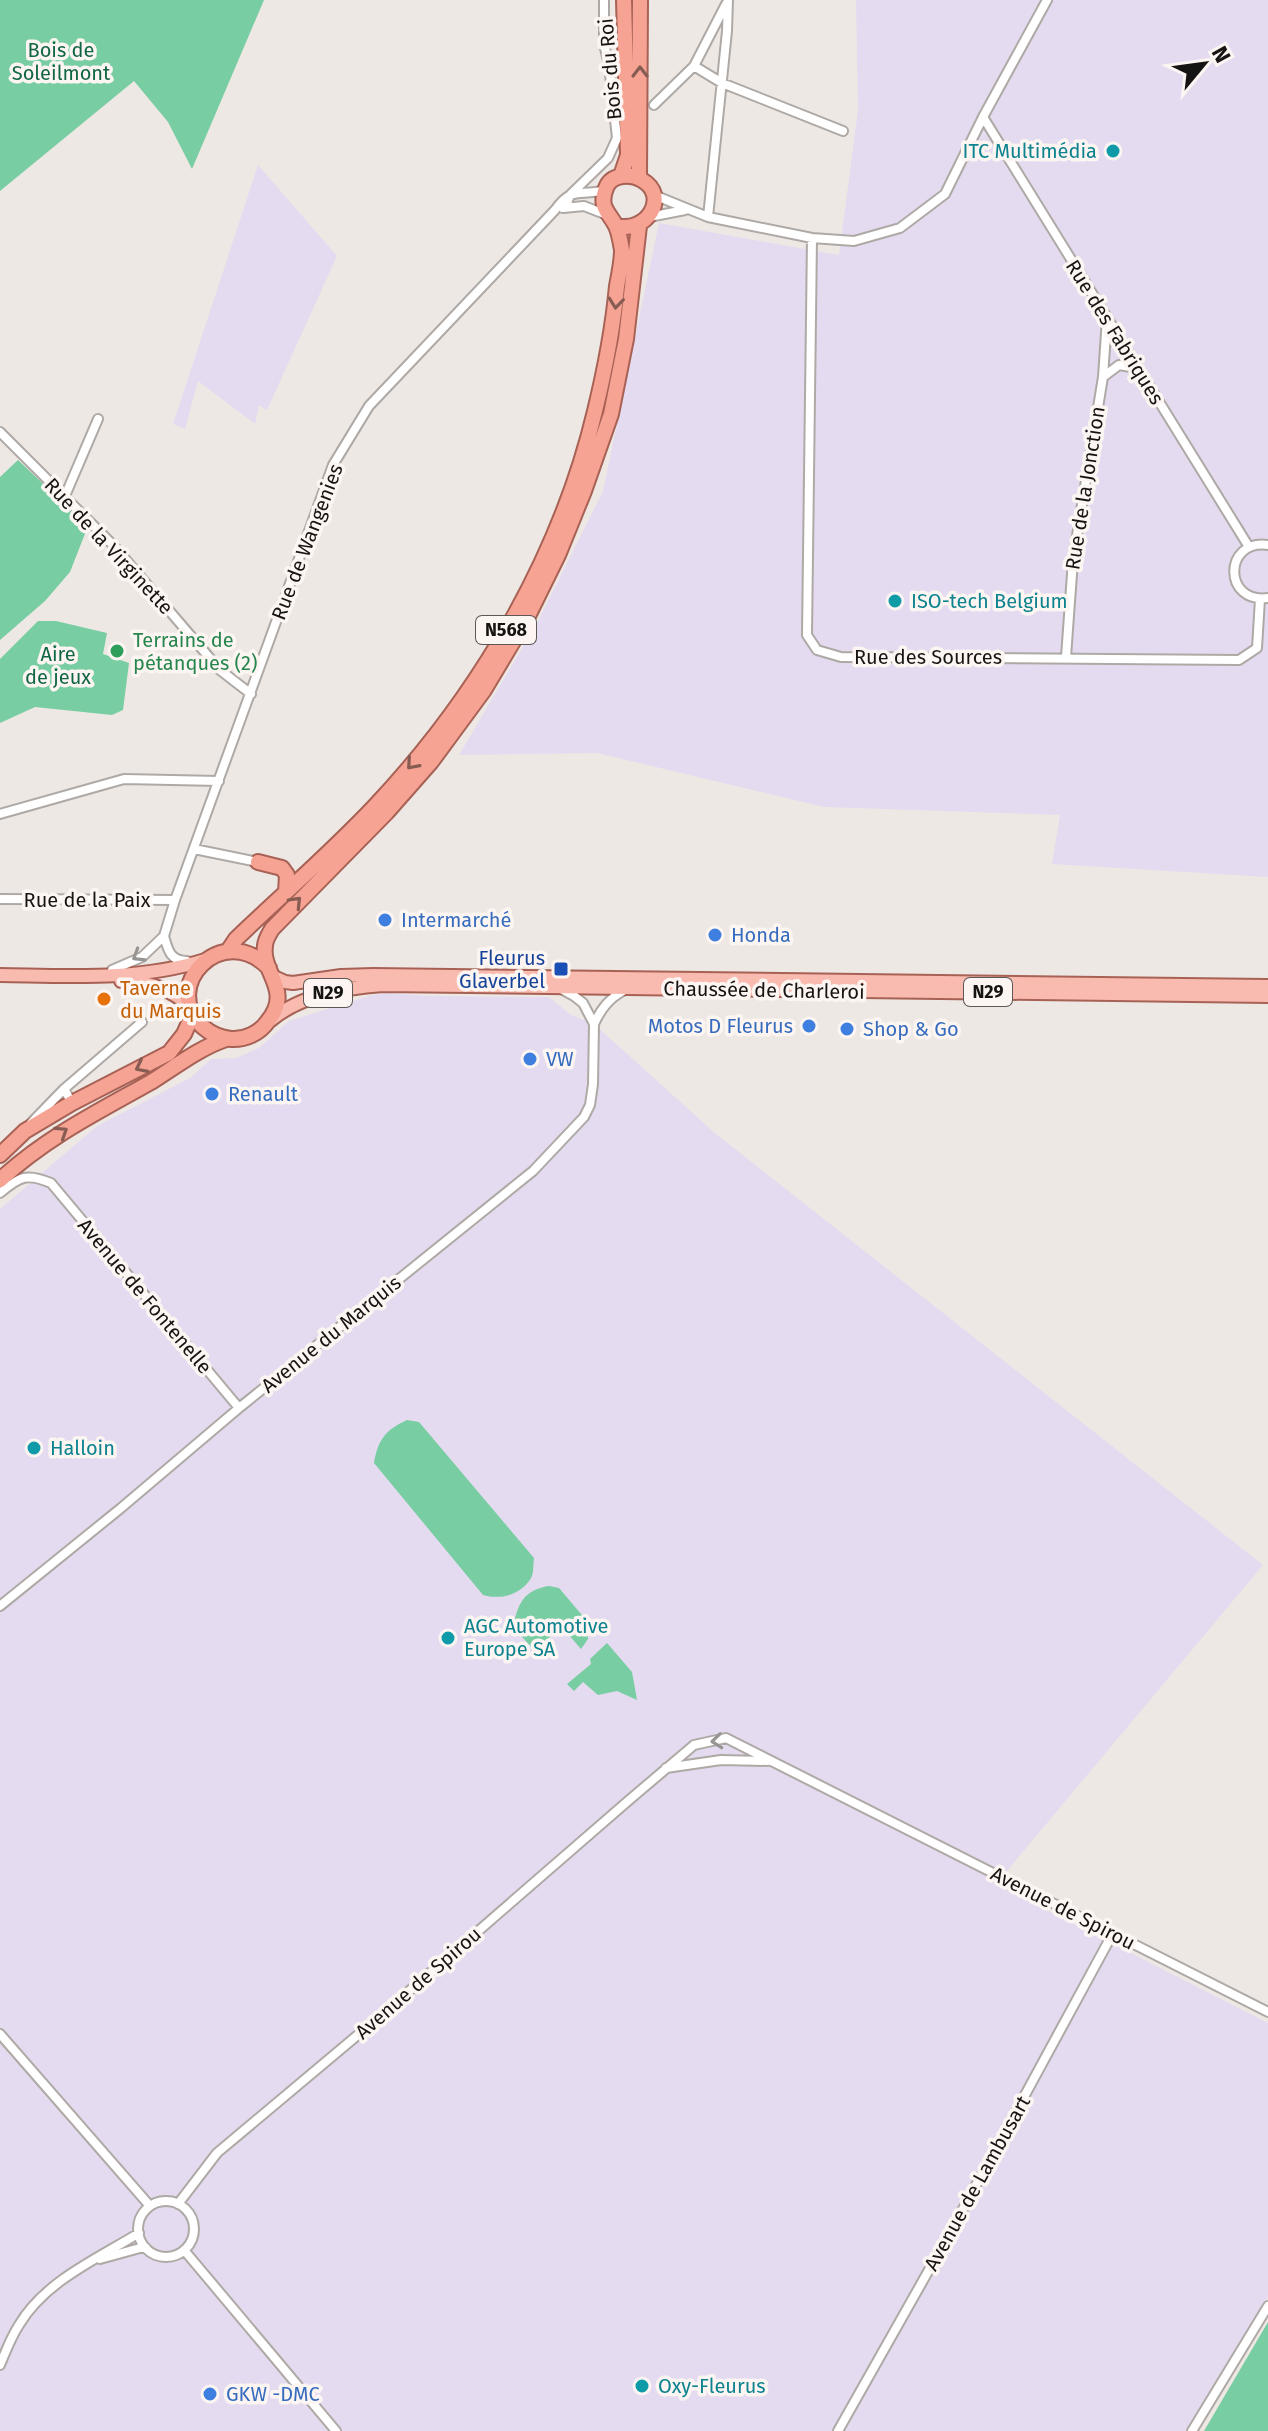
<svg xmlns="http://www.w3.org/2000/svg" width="1268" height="2431" viewBox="0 0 1268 2431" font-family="'Fira Sans',sans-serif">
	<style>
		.industrial { fill: #e4dbf0 }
		.green { fill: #78cda2 }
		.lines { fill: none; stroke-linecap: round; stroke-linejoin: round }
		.minor-casing { stroke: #afa9a5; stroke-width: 12 }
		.primary-casing { stroke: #a76255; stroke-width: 16 }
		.trunk-casing { stroke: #a76255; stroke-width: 18 }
		.minor { stroke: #fff; stroke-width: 8 }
		.primary { stroke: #f9baaf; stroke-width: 12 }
		.trunk { stroke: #f7a394; stroke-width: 14 }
		.oneway { stroke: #865c53 }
		.oneway2 { stroke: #969594 }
		.culture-dot { fill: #0f9aa8; stroke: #fcf5f2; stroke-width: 3 }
		.leisure-dot { fill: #2e9e5b; stroke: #fcf5f2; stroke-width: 3 }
		.shop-dot { fill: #3f7fe0; stroke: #fcf5f2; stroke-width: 3 }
		.transit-dot { fill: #1a4fb4; stroke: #fcf5f2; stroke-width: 3 }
		.food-dot { fill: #e8710a; stroke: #fcf5f2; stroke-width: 3 }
		.labels { text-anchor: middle; stroke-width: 7; stroke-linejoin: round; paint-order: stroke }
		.shield { fill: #fcf5f2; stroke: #5b5855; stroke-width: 2 }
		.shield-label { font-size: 18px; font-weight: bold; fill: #161412 }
		.park-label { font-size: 20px; fill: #106644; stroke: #fcf5f2 }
		.street-label { font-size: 20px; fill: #161412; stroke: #fcf5f2 }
		.culture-label { font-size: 20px; fill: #0d838f; stroke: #fcf5f2; text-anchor: start }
		.leisure-label { font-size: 20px; fill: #27864d; stroke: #fcf5f2; text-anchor: start }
		.shop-label { font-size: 20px; fill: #366cbe; stroke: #fcf5f2; text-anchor: start }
		.transit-label { font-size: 20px; fill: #164399; stroke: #fcf5f2; text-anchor: end }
		.food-label { font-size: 20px; fill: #c56008; stroke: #fcf5f2; text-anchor: start }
	</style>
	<rect width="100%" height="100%" fill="#eee8e4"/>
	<path class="industrial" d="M856,0H1268V877L1052,864L1060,815L824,807L597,753L459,755L538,621L603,491L659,223L839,255L858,110Z
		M258,165L337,256L267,410L259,405L255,424L198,381L185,429L173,424Z
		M388,993L428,996L549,997L571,1015L594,1024L716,1134L1263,1565L996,1884L1268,2023V2297L1186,2431H0V1209L97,1126L190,1078L211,1059L236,1058L259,1048L289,1021L372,995Z"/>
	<path class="green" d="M0,0H264L192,169L168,122L134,81L0,191Z
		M18,460L88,526L70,572L45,601L0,640V477Z
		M38,621H56L107,633L103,654L129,663L123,710L112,715L35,707L0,723V659Z
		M407,1420L419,1422L534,1558C533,1564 534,1574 531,1578C521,1595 500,1600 483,1595L374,1463C378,1440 385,1430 407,1420Z
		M549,1586L559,1588L587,1621L588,1639L581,1649L562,1627L534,1650L513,1627C518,1603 524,1590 549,1586Z
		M607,1643L632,1672L637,1700L617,1691L598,1695L583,1682L574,1691L567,1684L591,1664L590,1659Z
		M1268,2322V2431H1204Z"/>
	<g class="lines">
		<g class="minor-casing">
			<path id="minor" d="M694,66L722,83L843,131
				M654,105L694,66L726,4
				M983,117L1249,547
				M654,195L708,217L812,238L854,241L900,228L945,194L983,117L1047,0
				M567,207L568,200L571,194L608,158L617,138L609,65L604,44V0
				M563,208L584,206L607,215
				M649,217L685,210
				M708,217L727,31L728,0
				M812,238L807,635L817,650L841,657L1239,660L1257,648L1260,599
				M1103,377L1119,365L1137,368
				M0,432L114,546L220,670L251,694
				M65,496L98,419
				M1268,545C1223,539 1223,604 1268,598
				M1066,657L1073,560L1103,377L1107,318
				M0,814L124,779L219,781
				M194,849L258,862
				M0,899L175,900
				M164,936C168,950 170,961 187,961
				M111,974L112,970L142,957L164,936L175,900L333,465L369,406L555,210C573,185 579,197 605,190
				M594,1024C601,1009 609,998 625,990
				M64,1089L142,1022
				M31,1123L64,1089L72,1103
				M0,1193C20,1176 27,1173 51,1183L239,1408
				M0,1606L121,1508L239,1408L533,1171L584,1117L590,1105L593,1084L594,1024L583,1003L574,996L561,989
				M666,1768L721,1760L768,1761
				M0,2034L150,2206
				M138 2229a28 28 0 1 1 56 0a28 28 0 1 1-56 0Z
				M178,2204L217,2153L378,2018L628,1801L694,1745L726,1738L1268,2012
				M184,2250L336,2431
				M100,2259L140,2248H146
				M0,2365C6,2351 11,2337 19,2325C45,2281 97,2259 139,2233
				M838,2431L956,2222L1113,1933
				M1192,2431L1268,2306"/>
		</g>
		<g class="primary-casing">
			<path id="primary" d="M0,975C69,976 139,981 205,960
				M274,977L285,982L293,983L341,976L373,975L1268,986
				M121,981C148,981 171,989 191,1007
				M271,1020C301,995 344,988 383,985L1268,996"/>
		</g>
		<g class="trunk-casing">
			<path id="trunk" d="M621,176L628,155L624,0
				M639,178L640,0
				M258,862L282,868L287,875L286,892
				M228,951L236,939C283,894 332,852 376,805C479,695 560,558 595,411C605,370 613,329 617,286C619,275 622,262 622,250C621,244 619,232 616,226C610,213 598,208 606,188C611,174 631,173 642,180C670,196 647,234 616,226
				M269,968C222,920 159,987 203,1027C211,1034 221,1038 231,1039C245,1040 260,1033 268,1021C293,990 261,973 265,946C265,940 269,934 272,929L387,812L431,762L484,690L527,618L558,555L584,491L611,414L626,339L639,226
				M0,1155L25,1131L72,1103L169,1053L184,1034L193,1014
				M0,1180C47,1137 96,1113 151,1082C175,1067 199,1048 226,1039"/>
		</g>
		<use href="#minor" class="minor"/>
		<use href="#primary" class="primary"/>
		<use href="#trunk" class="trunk"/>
	</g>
	<defs><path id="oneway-chevron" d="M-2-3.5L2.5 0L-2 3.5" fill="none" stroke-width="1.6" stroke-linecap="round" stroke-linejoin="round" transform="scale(2)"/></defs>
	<g class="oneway">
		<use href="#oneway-chevron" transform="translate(640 72) rotate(-90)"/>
		<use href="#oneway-chevron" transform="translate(616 303) rotate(96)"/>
		<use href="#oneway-chevron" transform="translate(412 764) rotate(131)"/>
		<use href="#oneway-chevron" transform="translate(296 902) rotate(-46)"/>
		<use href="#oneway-chevron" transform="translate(141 1067) rotate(153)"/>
		<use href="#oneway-chevron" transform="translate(62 1132) rotate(-33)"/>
	</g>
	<g class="oneway2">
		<use href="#oneway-chevron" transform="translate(138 956) rotate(148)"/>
		<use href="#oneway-chevron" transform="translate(717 1741) rotate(174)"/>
	</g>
	<g class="culture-dot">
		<circle cx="1113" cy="151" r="8"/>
		<circle cx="895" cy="601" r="8"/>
		<circle cx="34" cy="1448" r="8"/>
		<circle cx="448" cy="1638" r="8"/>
		<circle cx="642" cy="2386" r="8"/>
	</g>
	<circle class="leisure-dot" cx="117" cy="651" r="8"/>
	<g class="shop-dot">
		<circle cx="385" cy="920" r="8"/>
		<circle cx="715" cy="935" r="8"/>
		<circle cx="809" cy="1026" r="8"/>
		<circle cx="847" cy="1029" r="8"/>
		<circle cx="530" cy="1059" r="8"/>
		<circle cx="212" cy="1094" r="8"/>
		<circle cx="210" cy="2394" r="8"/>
	</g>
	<rect class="transit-dot" x="553" y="961" width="16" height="16" rx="4"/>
	<circle class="food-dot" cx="104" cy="999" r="8"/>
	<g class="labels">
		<g class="shield">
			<rect x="476" y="616" width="60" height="28" rx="6"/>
			<rect x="964" y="978" width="48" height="28" rx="6"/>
			<rect x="304" y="979" width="48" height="28" rx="6"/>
		</g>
		<g class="shield-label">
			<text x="506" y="636">N568</text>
			<text x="988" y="998">N29</text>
			<text x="328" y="999">N29</text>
		</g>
		<g class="park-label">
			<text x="61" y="57">Bois de<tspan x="61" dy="23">Soleilmont</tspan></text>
			<text x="58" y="661">Aire<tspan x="58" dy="23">de jeux</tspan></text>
		</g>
		<g class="street-label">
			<text transform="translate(610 69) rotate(-95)" y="7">Bois du Roi</text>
			<text transform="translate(1115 332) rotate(58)" y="7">Rue des Fabriques</text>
			<text transform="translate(1085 488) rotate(-81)" y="7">Rue de la Jonction</text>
			<text transform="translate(307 542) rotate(-69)" y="7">Rue de Wangenies</text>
			<text transform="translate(109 546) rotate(47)" y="7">Rue de la Virginette</text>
			<text x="928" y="664">Rue des Sources</text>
			<text x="87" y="907">Rue de la Paix</text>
			<text transform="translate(764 990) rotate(1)" y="7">Chaussée de Charleroi</text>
			<text transform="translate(145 1296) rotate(50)" y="7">Avenue de Fontenelle</text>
			<text transform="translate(331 1334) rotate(-39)" y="7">Avenue du Marquis</text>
			<text transform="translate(1063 1908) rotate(27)" y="7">Avenue de Spirou</text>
			<text transform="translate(418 1983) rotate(-41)" y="7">Avenue de Spirou</text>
			<text transform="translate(977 2183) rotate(-61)" y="7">Avenue de Lambusart</text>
		</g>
		<g class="culture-label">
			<text x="1097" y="158" text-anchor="end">ITC Multimédia</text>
			<text x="911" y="608">ISO-tech Belgium</text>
			<text x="50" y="1455">Halloin</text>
			<text x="464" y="1633">AGC Automotive<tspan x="464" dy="23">Europe SA</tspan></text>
			<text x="658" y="2393">Oxy-Fleurus</text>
		</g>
		<g class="leisure-label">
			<text x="133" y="647">Terrains de<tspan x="133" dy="23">pétanques (2)</tspan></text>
		</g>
		<g class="shop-label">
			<text x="401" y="927">Intermarché</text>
			<text x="731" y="942">Honda</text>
			<text x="793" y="1033" text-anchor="end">Motos D Fleurus</text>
			<text x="863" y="1036">Shop &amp; Go</text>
			<text x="546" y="1066">VW</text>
			<text x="228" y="1101">Renault</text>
			<text x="226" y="2401">GKW -DMC</text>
		</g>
		<g class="transit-label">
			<text x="545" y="965">Fleurus<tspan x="545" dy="23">Glaverbel</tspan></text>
		</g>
		<g class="food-label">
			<text x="120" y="995">Taverne<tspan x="120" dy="23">du Marquis</tspan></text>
		</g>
	</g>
	<g transform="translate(1204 64) rotate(61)" stroke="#fcf5f2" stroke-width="6" paint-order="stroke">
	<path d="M0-6L14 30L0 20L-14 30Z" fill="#161412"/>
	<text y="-12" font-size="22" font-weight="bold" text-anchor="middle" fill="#161412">N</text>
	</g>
</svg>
